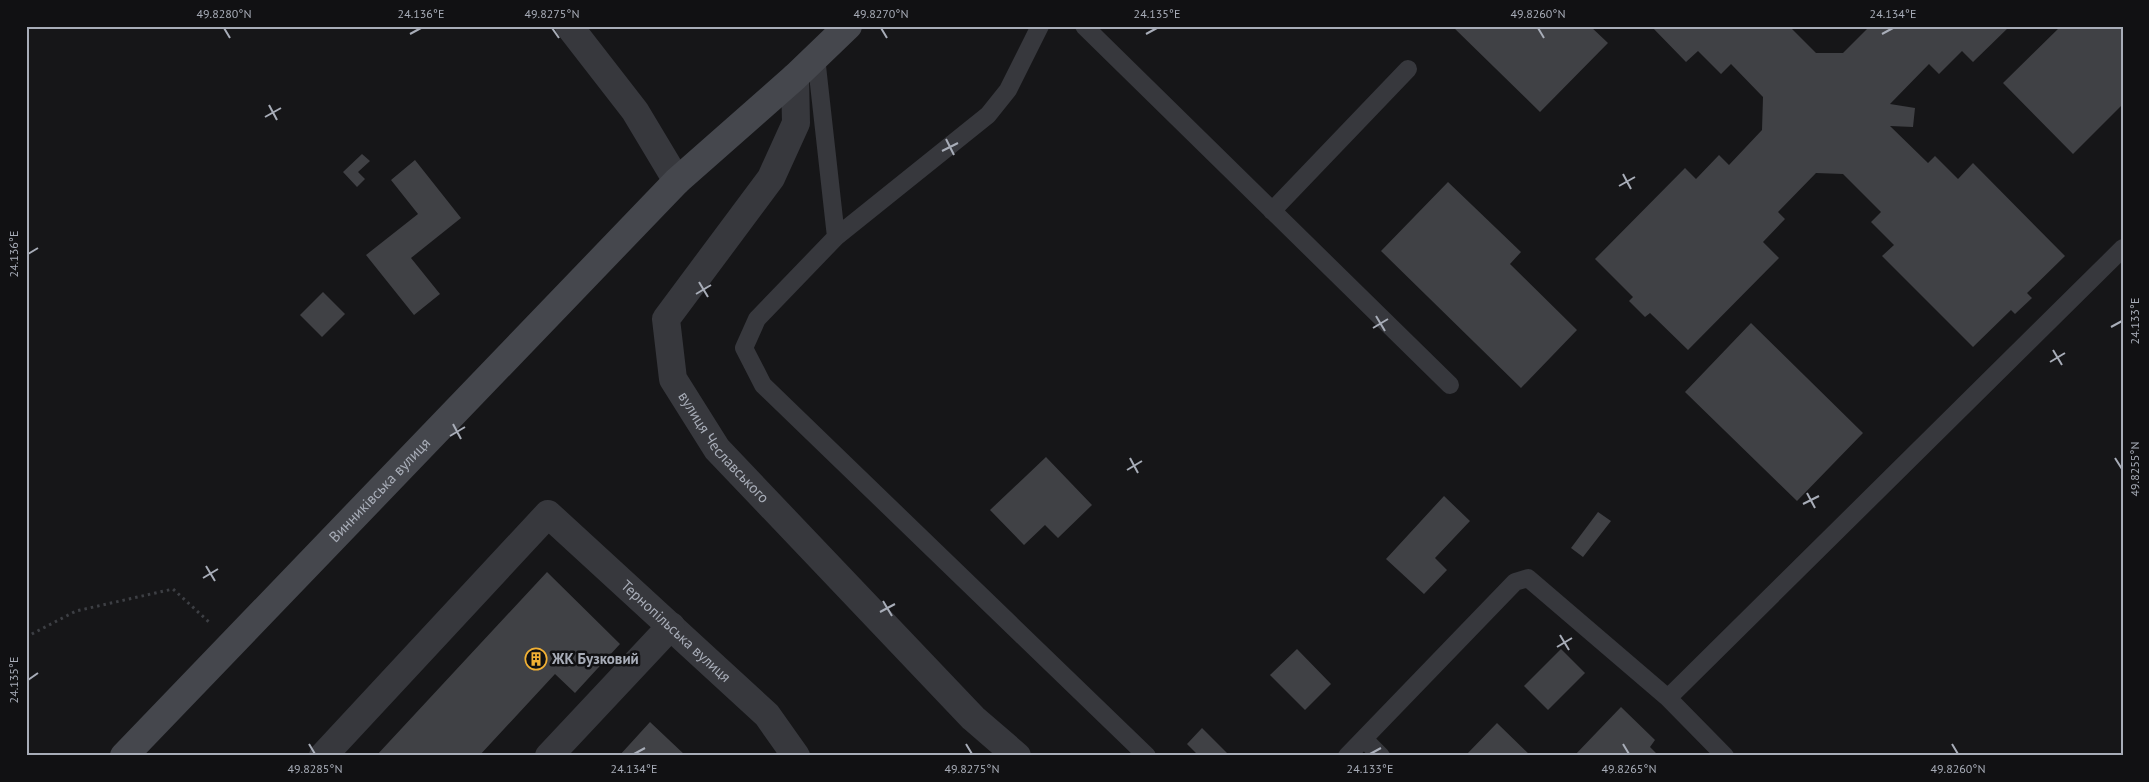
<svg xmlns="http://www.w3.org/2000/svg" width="2149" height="782" viewBox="0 0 2149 782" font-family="'PT Sans',sans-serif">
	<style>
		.building { fill: #404145 }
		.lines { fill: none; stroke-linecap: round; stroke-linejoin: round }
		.path { stroke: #3d3f44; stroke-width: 3; stroke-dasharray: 2.5 4; stroke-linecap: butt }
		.lane { stroke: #37383d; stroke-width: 18 }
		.street { stroke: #37383d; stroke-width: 28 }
		.secondary { stroke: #45474d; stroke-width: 28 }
		.ticks { fill: none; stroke: #a8adb8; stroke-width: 2 }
		.labels { text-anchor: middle; stroke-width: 5; stroke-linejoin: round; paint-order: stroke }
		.street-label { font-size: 15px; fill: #a8adb8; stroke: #111113 }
		.poi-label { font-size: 15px; font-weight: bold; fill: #a8adb8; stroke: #111113; text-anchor: start }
		.neatline { fill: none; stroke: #a8adb8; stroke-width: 2 }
		.ticks-label { font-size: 12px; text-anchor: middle; fill: #a8adb8 }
	</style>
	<rect width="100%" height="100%" fill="#161618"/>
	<path class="building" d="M1452,26H1590L1608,43L1540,112Z
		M1651,26H1789L1816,53H1843L1870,26H2010L1973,62L1962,51L1939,74L1929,64L1890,104L1915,108L1913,127L1890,126L1928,163L1935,156L1958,179L1973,163L2065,256L2027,293L2032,298L2015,314L2011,310L1973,347L1882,256L1894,245L1871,222L1881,212L1843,174L1816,173L1778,212L1785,219L1763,242L1779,258L1688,350L1650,313L1645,317L1629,301L1633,297L1595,259L1685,168L1696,179L1719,155L1729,165L1762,130L1763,97L1731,64L1721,74L1698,51L1686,62Z
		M2061,26H2123V104L2073,154L2003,83Z
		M362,154L370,161L358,172L365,179L357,187L343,172Z
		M415,160L461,218L411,258L440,294L414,315L366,255L418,214L391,180Z
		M1448,182L1521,252L1510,264L1577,330L1521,388L1381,251Z
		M323,292L345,314L322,337L300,315Z
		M1751,323L1863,433L1797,501L1685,392Z
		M1046,457L1092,505L1058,538L1045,525L1024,545L990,510Z
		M1444,496L1470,521L1435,558L1447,570L1424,594L1386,559Z
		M1598,512L1611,521L1583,557L1571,548Z
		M547,572L620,644L575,693L555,674L479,756H376Z
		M1297,649L1331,684L1305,710L1270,675Z
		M1561,649L1585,673L1548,710L1524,686Z
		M1621,707L1655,740L1650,747L1659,756H1574Z
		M650,722L686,756H619Z
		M1497,723L1531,756H1465Z
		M1202,728L1227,753L1224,756H1199L1187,744Z"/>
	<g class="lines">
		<path class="path" d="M26,637L76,611L173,589L209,622"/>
		<path class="lane" d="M1084,26L1450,385
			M816,57L836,237L757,319L744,348L763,385L1147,756
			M1272,211L1408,69
			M836,237L988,115L1008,90L1040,26
			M1668,698L2123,248
			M1364,739L1381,756
			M1347,756L1515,582L1528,578L1668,698L1725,756"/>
		<g class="street">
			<path d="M569,26L635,111L677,181"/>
			<path id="s1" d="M795,77L796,123L771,178L666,319L673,379L717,449L973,718L1017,756"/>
			<path id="s2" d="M323,756L548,514L767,715L796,756"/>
			<path d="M549,756L671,626"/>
		</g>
		<path class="secondary" id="s3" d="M124,756L677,181L795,77L848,26"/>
	</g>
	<path class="ticks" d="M224,28L230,38M552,28L559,38M881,28L887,38M1538,28L1544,38M410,34L421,28M1146,34L1157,28M1882,34L1893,28M269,105L277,120M265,117L281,108M946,139L954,155M942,151L958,143M1623,174L1631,189M1619,186L1635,177M28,254L38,248M699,282L708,297M696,294L711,285M1376,316L1385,331M2111,327L2122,321M1373,328L1388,319M2053,350L2062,365M2050,362L2065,353M453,424L461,439M450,436L465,427M1130,458L1138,473M2115,458L2122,469M1127,470L1142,461M1807,493L1815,508M1803,504L1819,496M206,566L215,581M203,578L218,569M883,601L892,616M880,612L895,604M1560,635L1569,650M1557,647L1572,638M28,680L38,673M309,744L315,754M966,744L972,754M1623,744L1629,754M1952,744L1958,754M634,754L645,748M1370,754L1381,748"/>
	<defs>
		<g id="building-ring" transform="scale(1.125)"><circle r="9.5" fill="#111113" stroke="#f2b134" stroke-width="1.5"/><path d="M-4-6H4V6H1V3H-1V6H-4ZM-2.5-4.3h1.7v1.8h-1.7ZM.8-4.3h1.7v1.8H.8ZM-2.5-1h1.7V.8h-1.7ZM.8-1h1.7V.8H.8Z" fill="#f2b134"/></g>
	</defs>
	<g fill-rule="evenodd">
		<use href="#building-ring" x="536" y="659"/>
	</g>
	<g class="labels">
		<g class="street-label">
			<text dy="5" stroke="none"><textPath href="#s1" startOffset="428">вулиця Чеславського</textPath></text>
			<text dy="5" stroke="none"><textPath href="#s3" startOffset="369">Винниківська вулиця</textPath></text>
			<text dy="5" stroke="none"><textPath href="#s2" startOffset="504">Тернопільська вулиця</textPath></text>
		</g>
		<g class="poi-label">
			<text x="552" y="664">ЖК Бузковий</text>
		</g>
	</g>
	<rect width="2149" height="782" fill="none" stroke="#111113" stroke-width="55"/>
	<rect x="28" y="28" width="2094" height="726" class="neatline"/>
	<g class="ticks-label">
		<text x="224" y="18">49.8280°N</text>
		<text x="421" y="18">24.136°E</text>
		<text x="552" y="18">49.8275°N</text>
		<text x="881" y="18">49.8270°N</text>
		<text x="1157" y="18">24.135°E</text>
		<text x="1538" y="18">49.8260°N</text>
		<text x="1893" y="18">24.134°E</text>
		<text transform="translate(14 254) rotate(-90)" y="4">24.136°E</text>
		<text transform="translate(2135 321) rotate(-90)" y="4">24.133°E</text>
		<text transform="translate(2135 469) rotate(-90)" y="4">49.8255°N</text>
		<text transform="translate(14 680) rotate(-90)" y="4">24.135°E</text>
		<text x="315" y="773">49.8285°N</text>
		<text x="634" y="773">24.134°E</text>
		<text x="972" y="773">49.8275°N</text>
		<text x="1370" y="773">24.133°E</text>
		<text x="1629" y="773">49.8265°N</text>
		<text x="1958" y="773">49.8260°N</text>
	</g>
</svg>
